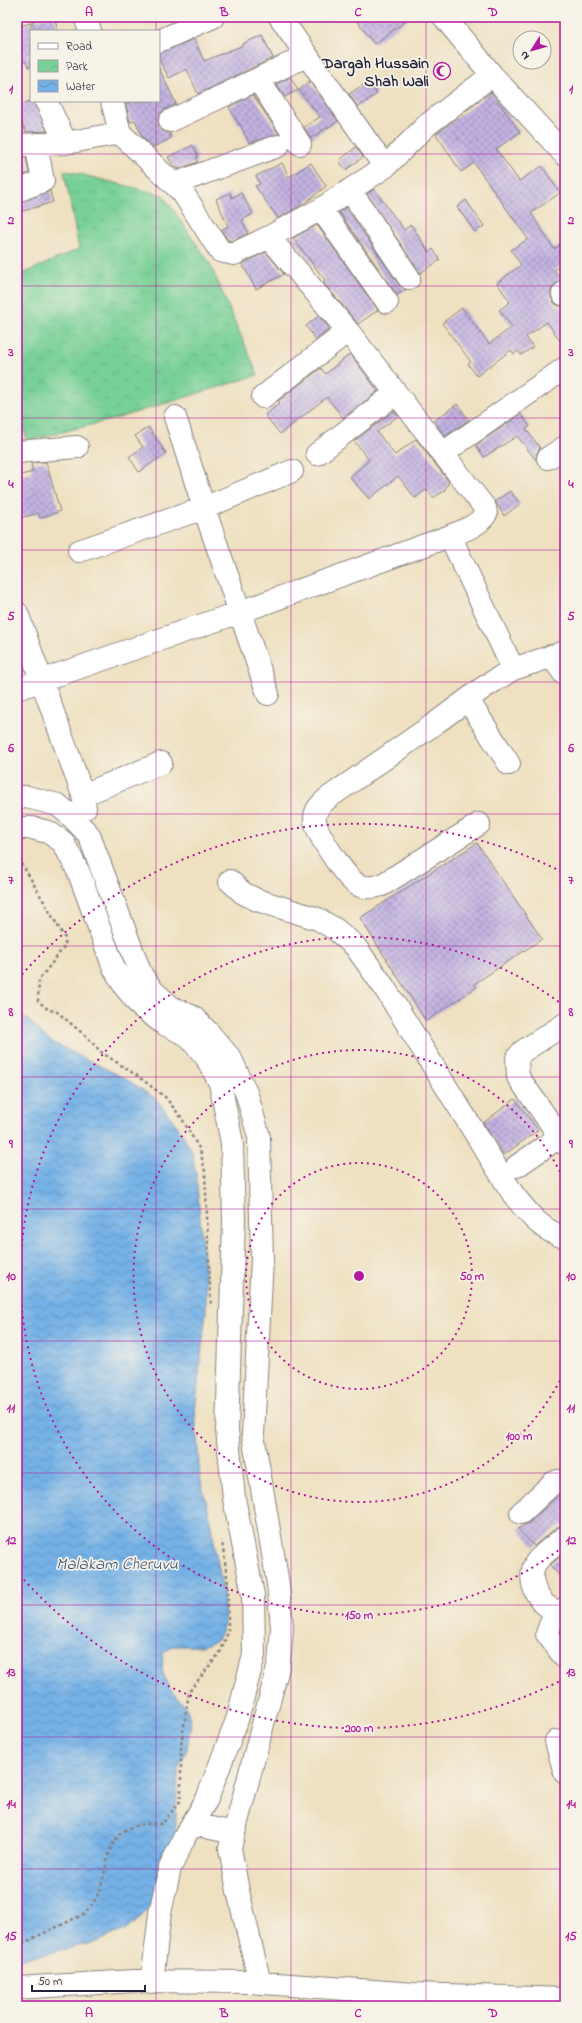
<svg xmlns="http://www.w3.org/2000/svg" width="582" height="2023" viewBox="0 0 582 2023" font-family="'Indie Flower',sans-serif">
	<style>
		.park { fill: url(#park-crowns); stroke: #4c7968 }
		.water { fill: url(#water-waves); stroke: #4b6a90 }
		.building { fill: url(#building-cross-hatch) }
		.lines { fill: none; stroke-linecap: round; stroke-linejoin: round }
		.minor-casing { stroke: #88817e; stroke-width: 24 }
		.path { stroke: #88817e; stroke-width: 2.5; stroke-dasharray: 3 3; stroke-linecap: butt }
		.minor { stroke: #fff; stroke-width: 22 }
		.grid { fill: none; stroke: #b5179e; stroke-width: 1; stroke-opacity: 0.55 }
		.ring { fill: none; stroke: #b5179e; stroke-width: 2; stroke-dasharray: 2 4 }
		.labels { text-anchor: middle; stroke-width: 3.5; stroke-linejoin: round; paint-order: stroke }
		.poi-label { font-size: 16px; font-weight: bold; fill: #22223b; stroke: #f7f3e8; text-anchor: end }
		.water-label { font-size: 17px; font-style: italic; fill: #3f5477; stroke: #f7f3e8 }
		.centre { fill: #b5179e; stroke: #f7f3e8; stroke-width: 2 }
		.ring-label { font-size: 12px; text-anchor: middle; font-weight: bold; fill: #b5179e; stroke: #f7f3e8; stroke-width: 3.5; stroke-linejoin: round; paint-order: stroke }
		.neatline { fill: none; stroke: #b5179e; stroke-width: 1.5 }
		.grid-label { font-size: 13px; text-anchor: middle; font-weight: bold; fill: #b5179e }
	</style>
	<defs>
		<pattern id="park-crowns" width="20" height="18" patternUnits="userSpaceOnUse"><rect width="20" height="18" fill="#77d095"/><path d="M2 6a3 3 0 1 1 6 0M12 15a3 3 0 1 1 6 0" fill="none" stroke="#67b281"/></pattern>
		<pattern id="water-waves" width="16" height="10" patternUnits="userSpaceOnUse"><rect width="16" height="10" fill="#74b1e6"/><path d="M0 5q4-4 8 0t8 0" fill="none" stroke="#5f90bc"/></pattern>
		<pattern id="building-cross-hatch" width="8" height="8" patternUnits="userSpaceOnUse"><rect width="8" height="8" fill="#c2b3e2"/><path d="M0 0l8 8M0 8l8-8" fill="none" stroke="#9d91b8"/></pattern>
	</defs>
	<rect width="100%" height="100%" fill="#f7f3e8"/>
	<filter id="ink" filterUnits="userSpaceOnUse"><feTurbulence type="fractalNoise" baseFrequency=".025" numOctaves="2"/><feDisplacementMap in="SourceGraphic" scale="8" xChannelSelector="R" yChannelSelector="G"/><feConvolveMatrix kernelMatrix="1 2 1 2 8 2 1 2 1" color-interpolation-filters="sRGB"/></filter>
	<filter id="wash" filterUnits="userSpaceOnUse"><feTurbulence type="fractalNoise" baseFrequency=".012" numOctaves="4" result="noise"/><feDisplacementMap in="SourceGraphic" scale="16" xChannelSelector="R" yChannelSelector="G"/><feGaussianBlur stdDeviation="0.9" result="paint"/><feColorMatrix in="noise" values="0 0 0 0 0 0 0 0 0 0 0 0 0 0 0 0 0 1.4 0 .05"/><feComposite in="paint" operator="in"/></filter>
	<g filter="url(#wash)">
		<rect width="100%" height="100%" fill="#eee0c0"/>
		<path class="park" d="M64,170L163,195L209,262L258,375L118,418L27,441L20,416H17V279L20,275L79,249Z"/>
		<path class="water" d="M17,1010L50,1041L126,1079L156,1099L178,1127L191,1149L196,1174L206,1286V1311L195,1411L200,1478L209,1513L223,1592L225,1622L217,1640L203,1646H173L163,1653L162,1670L168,1686L187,1709L191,1723L187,1749L178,1769L175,1842L163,1889L143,1915L126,1929L97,1942L17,1960Z"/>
		<g id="blocks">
			<path class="building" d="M47,17H54L58,31H35L32,21Z
				M354,17H411L374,44Z
				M31,23V67H28L26,61L17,64V48L22,47L17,27Z
				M262,35L273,58L198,94L187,69L169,78L159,59V53L194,39L204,61L244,45L243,44Z
				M159,68L176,104L164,110L160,114L158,120L159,127L163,131L169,133L171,138L153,147L143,138L135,120L130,122L126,104L134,101H159Z
				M290,77L298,90L285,97L276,84Z
				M310,81L338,121L311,138L304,127L320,117L299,90Z
				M369,81L377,94L358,107L349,94Z
				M491,92L520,132L496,149L519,181L542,166L560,193L531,213L554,249L565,242V263L554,270L562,280L554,285L551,291V297L554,303L559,306H565V348L547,322L526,337L533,347L521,355L518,351L514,354L511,350L477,376L468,364L471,362L442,323L462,308L489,344L512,327L499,310L510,302L497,283L521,265L511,250L528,239L474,163L461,172L436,134Z
				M253,95L279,134L249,143L240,124L239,125L229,107Z
				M30,101H34L47,131L26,132L17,111V106Z
				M193,145L198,157L196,158L198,162L178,169L177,167L175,168L168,157Z
				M356,147L363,157L346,170L339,161Z
				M17,157H26L29,173L17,178Z
				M282,163L289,177L311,163L326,186L305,203L278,218L255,186L260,184L256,176Z
				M374,189L404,230L411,225L429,252L433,249L440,260L420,273L367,194Z
				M50,191L53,202L17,213V203Z
				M230,193L232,198L241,193L253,214L242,220L248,233L232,241L228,240L221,230L228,226L216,199Z
				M466,200L484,226L475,232L457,207Z
				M346,207L399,285L406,290L397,295L339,212Z
				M317,225L378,310L358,324L323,282L325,280L293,238Z
				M266,252L284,274L256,289L242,264Z
				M319,316L330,329L316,340L306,326Z
				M350,354L378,391L343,418L327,397L280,434L265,415L280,403L278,401L321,368L325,374Z
				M457,404L469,420L445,436L434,421Z
				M394,411L398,416L377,432L395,455L416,439L449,482L444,491L433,498L427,489L415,498L398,476L369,499L350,477L369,460L354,441Z
				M521,414L530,427L526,429L540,448L537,453L536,460L517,436L484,457L476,445Z
				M148,427L166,453L139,472L129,457L143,447L135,436Z
				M46,462L60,511L40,518L38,513L17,519V476L33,472L31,463Z
				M510,491L520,504L504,516L495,501Z
				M477,843L542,939L474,984L477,987L426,1021L360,918Z
				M515,1099L538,1130L504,1155L483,1123Z
				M559,1495L565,1496V1525L557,1527L534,1546L518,1529L530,1522Z
				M565,1553V1582L550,1565Z"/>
		</g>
	</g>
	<g filter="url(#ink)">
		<use href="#blocks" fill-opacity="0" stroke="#88817e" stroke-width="1"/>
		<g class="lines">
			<g class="minor-casing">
				<path id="minor" d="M85,17L90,31
					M280,17L385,167
					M444,17L492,75L565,155
					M159,41L213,17
					M258,79L300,144
					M46,101L66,143
					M112,101L120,133
					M170,121L306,56
					M17,145L66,143L120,133L183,193L220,251L234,254L269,237L321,209L387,302
					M174,184L278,146
					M350,190L409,278
					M17,191L43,181L36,144
					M321,209L385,167L427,125L492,75
					M563,294L565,292
					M263,397L348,331
					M175,417L204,508L268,694
					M17,452L77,447
					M443,453L565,368
					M317,454L396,393
					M548,458L565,447
					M450,536L513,669
					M79,551L204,508L292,471
					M17,613L83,795
					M551,656L565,675
					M17,689L240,612L450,536C464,530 477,527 486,514L485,508L348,331L269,237
					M468,700L509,764
					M17,797H27L58,805L71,816L89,835L141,974L153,991L171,1007L193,1017L208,1032L231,1059L247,1095L259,1137L262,1259L253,1435L278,1584L282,1627L279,1664L230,1848L238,1891L260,1983
					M85,808L83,795L161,763
					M479,824L382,885C373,887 366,889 358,885C346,879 317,834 315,821C314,810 321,804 328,798L437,722L483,688L513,669L565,652
					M17,828H32L48,832L63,842L79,873L114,968L125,987L141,1007L164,1024L187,1035L206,1057L220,1083L232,1143L234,1221L227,1430L234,1498L253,1595L254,1655L237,1720L207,1799L185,1836L170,1868L160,1913L152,1982
					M230,881L243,893L257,900L318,919L335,929L355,946L384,987L513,1194C528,1213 541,1231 565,1237
					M565,1024L523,1051L517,1058L518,1077L565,1144
					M517,1166L565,1133
					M521,1513L553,1483L558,1481L565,1484
					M565,1608L552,1620L547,1634L565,1658
					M560,1612C540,1608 526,1583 535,1564C539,1556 558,1543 565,1537
					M556,1741L565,1773
					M192,1824L234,1833
					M17,1988L134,1981L250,1982L414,1994L565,1999"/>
			</g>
			<path class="path" d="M17,859L25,869L66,940L64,947L39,980L38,1001L49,1010L56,1011L88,1038L101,1052L139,1077L165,1097L181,1117L200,1150L205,1171L211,1307
				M17,1946L82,1915C122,1884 86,1819 162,1824L181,1800V1745L189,1692L221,1651L228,1632V1584L222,1541"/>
			<use href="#minor" class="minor"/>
		</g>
	</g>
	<path class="grid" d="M156,17V31M291,17V2006M426,17V2006M156,101V2006M17,154H565M17,286H565M17,418H565M17,550H565M17,682H565M17,814H565M17,946H565M17,1077H565M17,1209H565M17,1341H565M17,1473H565M17,1605H565M17,1737H565M17,1869H565"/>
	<g class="ring">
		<circle cx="359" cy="1276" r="113"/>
		<path d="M565 1370A226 226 0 1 1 565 1182"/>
		<path d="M563 1547A339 339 0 1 1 563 1005"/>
		<path d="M564 1679A452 452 0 0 1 18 1573M18 979A452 452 0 0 1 564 873"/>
	</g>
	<defs>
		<g id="mosque-ring" transform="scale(0.9)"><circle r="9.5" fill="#f7f3e8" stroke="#b5179e" stroke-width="1.5"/><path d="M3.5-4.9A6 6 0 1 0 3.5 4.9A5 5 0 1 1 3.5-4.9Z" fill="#b5179e"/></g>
	</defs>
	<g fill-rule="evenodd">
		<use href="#mosque-ring" x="442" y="71"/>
	</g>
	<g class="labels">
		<g class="poi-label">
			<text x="429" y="68">Dargah Hussain<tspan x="429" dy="18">Shah Wali</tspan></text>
		</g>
		<g class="water-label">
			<text x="117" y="1569">Malakam Cheruvu</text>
		</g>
	</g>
	<circle cx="359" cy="1276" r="6" class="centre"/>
	<g class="ring-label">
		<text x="472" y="1280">50 m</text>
		<text x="519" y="1440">100 m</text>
		<text x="359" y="1619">150 m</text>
		<text x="359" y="1732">200 m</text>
	</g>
	<rect width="582" height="2023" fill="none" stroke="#f7f3e8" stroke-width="44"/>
	<rect x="30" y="30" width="130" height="72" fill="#f7f3e8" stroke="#a29fa3"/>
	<rect x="38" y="43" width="20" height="6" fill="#ffffff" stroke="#a29fa3"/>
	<text x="66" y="50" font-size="12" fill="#22223b">Road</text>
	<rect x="38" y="60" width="20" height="12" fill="url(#park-crowns)" stroke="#a29fa3"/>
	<text x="66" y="70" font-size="12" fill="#22223b">Park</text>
	<rect x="38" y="80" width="20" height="12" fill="url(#water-waves)" stroke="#a29fa3"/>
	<text x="66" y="90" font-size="12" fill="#22223b">Water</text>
	<g transform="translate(532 50) rotate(233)"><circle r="19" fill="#f7f3e8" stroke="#a29fa3"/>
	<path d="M0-3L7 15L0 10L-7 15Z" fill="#b5179e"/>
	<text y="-6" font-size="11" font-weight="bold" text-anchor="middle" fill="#22223b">N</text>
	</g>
	<path d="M32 1985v6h113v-6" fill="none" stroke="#22223b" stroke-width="2"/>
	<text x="38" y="1985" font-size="12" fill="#22223b" stroke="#f7f3e8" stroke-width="3" paint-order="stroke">50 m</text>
	<rect x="22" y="22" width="538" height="1979" class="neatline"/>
	<g class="grid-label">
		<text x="89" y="16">A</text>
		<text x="224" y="16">B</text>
		<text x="358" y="16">C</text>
		<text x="493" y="16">D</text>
		<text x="11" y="93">1</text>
		<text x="571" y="93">1</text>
		<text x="11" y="224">2</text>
		<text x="571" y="224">2</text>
		<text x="11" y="356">3</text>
		<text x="571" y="356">3</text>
		<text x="11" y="488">4</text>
		<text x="571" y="488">4</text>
		<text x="11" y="620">5</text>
		<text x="571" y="620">5</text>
		<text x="11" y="752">6</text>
		<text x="571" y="752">6</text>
		<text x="11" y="884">7</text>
		<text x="571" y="884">7</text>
		<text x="11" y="1016">8</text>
		<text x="571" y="1016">8</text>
		<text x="11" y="1148">9</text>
		<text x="571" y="1148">9</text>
		<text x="11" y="1280">10</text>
		<text x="571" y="1280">10</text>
		<text x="11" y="1412">11</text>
		<text x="571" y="1412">11</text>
		<text x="11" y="1544">12</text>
		<text x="571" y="1544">12</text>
		<text x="11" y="1676">13</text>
		<text x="571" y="1676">13</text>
		<text x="11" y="1808">14</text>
		<text x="571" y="1808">14</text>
		<text x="11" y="1940">15</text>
		<text x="571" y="1940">15</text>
		<text x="89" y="2017">A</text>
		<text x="224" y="2017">B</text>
		<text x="358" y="2017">C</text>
		<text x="493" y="2017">D</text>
	</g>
</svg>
